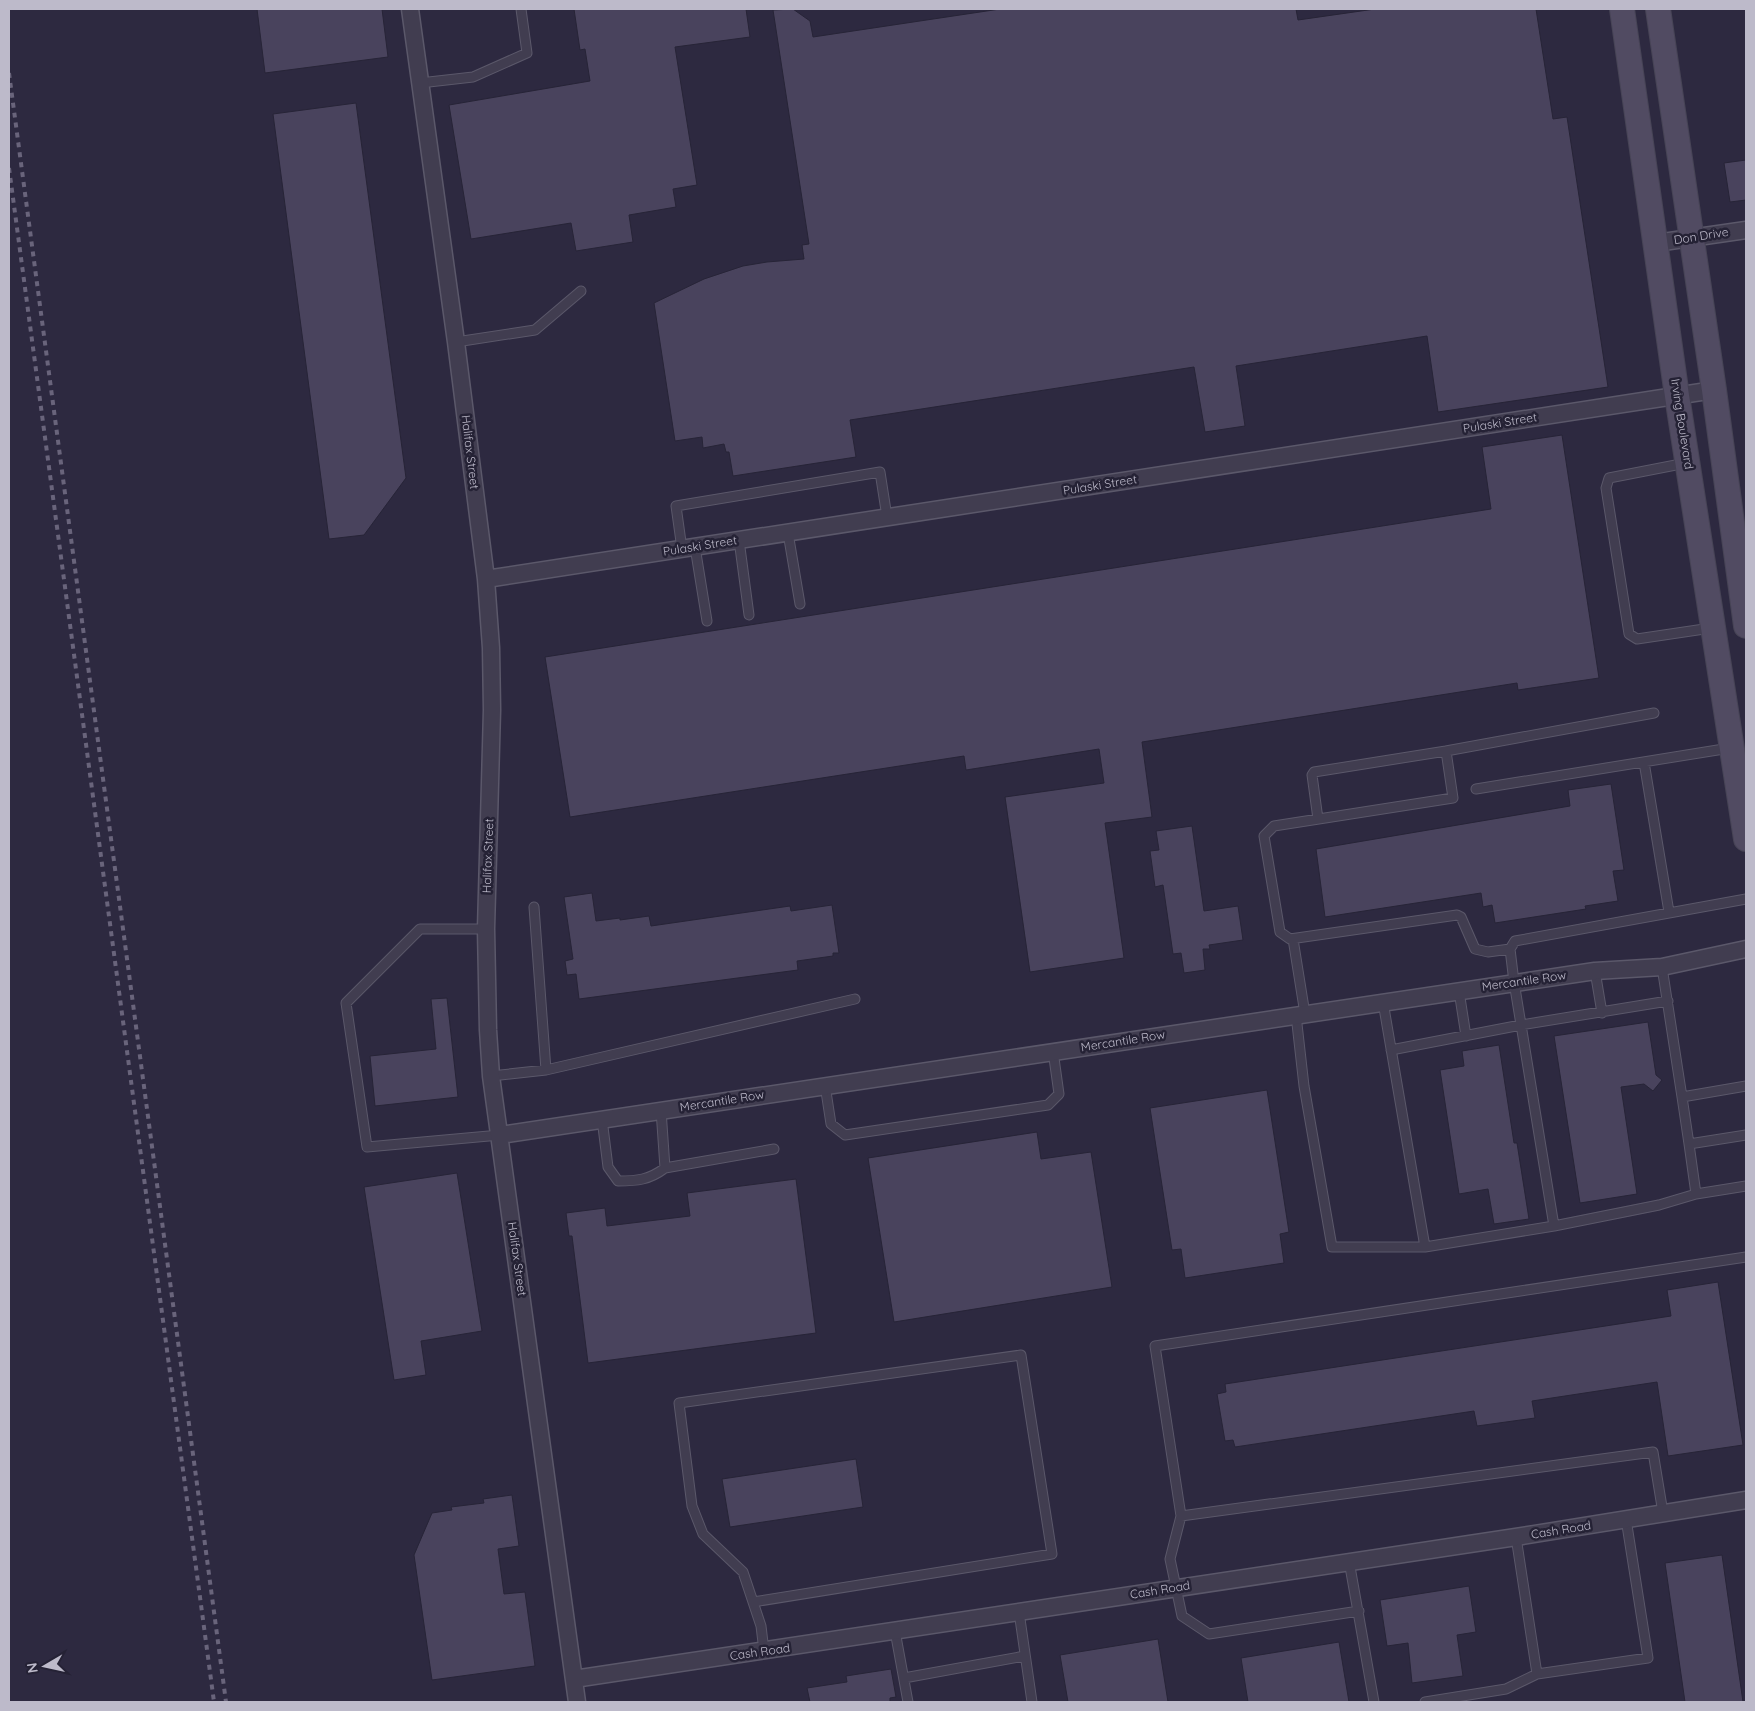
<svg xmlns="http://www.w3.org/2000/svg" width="1755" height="1711" viewBox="0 0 1755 1711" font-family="Quicksand,sans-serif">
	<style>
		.building { fill: #49435d; stroke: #272437 }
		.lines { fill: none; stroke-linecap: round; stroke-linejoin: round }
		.lane-casing { stroke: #5b586a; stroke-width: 11 }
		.street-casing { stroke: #5b586a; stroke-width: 19 }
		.secondary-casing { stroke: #474456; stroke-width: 26 }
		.lane { stroke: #413d50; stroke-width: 9 }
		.street { stroke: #413d50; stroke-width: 16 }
		.secondary { stroke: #514b62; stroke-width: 24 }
		.rail { stroke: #69647b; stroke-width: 4; stroke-dasharray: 5 5; stroke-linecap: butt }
		.labels { text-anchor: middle; stroke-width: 5; stroke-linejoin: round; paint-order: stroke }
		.street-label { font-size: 12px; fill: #bdbaca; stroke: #252235 }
	</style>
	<rect width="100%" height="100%" fill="#2d2940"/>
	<path class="building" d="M257,9H382L388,57L265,73Z
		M574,9H746L750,37L675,47L697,185L673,189L676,207L629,215L633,242L576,251L571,223L471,239L449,105L590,81L585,49L580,50Z
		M793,9L810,21L813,37L1000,9H1296L1298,20L1375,9H1536L1553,119L1567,117L1608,387L1438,412L1427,336L1236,366L1245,426L1205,432L1194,367L850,420L856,457L733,476L729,452H726L724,444L703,448L702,437L675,441L654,303L704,279L743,266L767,262L804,259L802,245L809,244L773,10Z
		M356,103L406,478L364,535L329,539L273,114Z
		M1746,160V200L1730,202L1724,163Z
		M1562,435L1599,678L1518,690L1517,683L1142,742L1152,817L1105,823L1124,958L1030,972L1005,797L1104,783L1099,749L966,770L964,756L570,817L545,657L1491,509L1482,447Z
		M1611,784L1624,870L1613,871L1618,901L1585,906L1586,909L1495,923L1492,905L1483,907L1481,893L1325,917L1316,849L1570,806L1568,790Z
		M1192,826L1204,911L1238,906L1243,940L1209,945L1210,949H1203L1205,970L1184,973L1181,953L1173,954L1163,885L1155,887L1150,851L1159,850L1156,831Z
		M592,893L596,921L620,918V920L649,916L651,926L790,906L791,911L832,905L839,953H833V956L797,961L798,970L579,999L576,974L567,975L565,961L573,959L564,897Z
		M447,998L458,1097L375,1106L370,1056L436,1049L431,999Z
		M1648,1022L1656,1075L1662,1080L1653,1091L1644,1084L1621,1087L1637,1194L1580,1203L1554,1036Z
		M1499,1045L1514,1143H1517L1529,1219L1494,1224L1488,1189L1459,1194L1440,1070L1464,1066L1462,1051Z
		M1267,1090L1289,1232L1280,1234L1284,1263L1185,1278L1181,1249L1172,1250L1150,1108Z
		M1037,1132L1041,1159L1091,1152L1112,1287L894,1322L868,1158Z
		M457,1173L482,1331L421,1341L426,1375L394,1380L364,1187Z
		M796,1179L816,1333L588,1363L572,1236H569L566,1213L605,1208L607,1226L690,1216L687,1193Z
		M1718,1282L1743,1445L1668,1456L1657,1382L1532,1401L1535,1418L1477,1426L1474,1411L1235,1447L1233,1440L1225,1441L1217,1394L1226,1392L1225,1384L1671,1316L1667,1290Z
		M856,1459L863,1507L730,1527L722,1479Z
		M512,1495L519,1546L498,1549L504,1594L525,1592L535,1666L432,1680L414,1555L432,1513L452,1510L451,1507L484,1503L483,1499Z
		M1722,1555L1743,1702H1685L1665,1563Z
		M1469,1586L1476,1632L1457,1635L1463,1676L1412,1683L1408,1643L1387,1646L1380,1600Z
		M1158,1639L1168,1702H1068L1060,1655Z
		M1339,1642L1349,1702H1248L1241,1658Z
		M891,1669L896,1697L890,1698V1702H810L807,1688L847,1682L846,1676Z"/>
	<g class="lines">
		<g class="lane-casing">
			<path id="lane" d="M420,83L473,77L527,53L521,9
				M456,342L535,330L581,291
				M1686,463L1609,478L1606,488L1629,634L1637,639L1711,628
				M788,533L800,604
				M739,540L749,615
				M695,547L707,621
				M682,549L676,506L880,472L887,517
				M1644,762L1669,912
				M1476,789L1730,748
				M1318,819L1312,775L1314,772L1446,751
				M1746,899L1515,941L1510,949L1514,982L1554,1226L1659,1205L1696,1194L1746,1186
				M534,907L546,1070
				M486,929H420L346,1003L367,1147L500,1135
				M1293,939L1305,1014
				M1510,949L1488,952L1475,949L1461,917L1457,915L1290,939L1280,932L1264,836L1274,826L1453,798L1446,751L1654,713
				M1662,967L1682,1097
				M1595,971L1602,1013
				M1459,991L1466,1036
				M1383,1002L1425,1247
				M1296,1015L1304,1086L1332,1247H1425L1554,1226
				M1391,1050L1521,1025L1668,1001
				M491,1076L546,1070L855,999
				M825,1085L831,1124L845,1135L1048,1105L1059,1094L1053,1051
				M602,1119L608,1167L618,1181C637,1181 649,1180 665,1168L661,1110
				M1689,1144L1682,1097L1746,1086
				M665,1168L774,1149
				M1696,1194L1689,1144L1746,1135
				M1181,1516L1155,1346L1746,1257
				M1516,1537L1537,1674L1648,1658L1626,1519
				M1349,1561L1374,1702
				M753,1602L1052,1554L1021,1355L679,1403L692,1506L703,1534L743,1572L761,1626L764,1651
				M1359,1611L1209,1634L1182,1616L1170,1559L1181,1516L1653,1452L1663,1513
				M1019,1612L1032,1702
				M895,1631L908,1702
				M904,1678L1025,1656
				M1425,1702L1506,1689L1537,1674"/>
		</g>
		<g class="street-casing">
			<path id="street" d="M410,9L456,342L486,579L491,648L492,710L486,929L488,1030L491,1076L577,1702
				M1656,243L1746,230
				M486,579L1714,390
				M500,1135L1595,971L1662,967L1746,949
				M574,1679L1516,1537L1746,1500"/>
		</g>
		<g class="secondary-casing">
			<path id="secondary" d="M1622,9L1677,396L1746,839
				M1658,9L1714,390L1746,626"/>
		</g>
		<use href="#lane" class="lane"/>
		<use href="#street" class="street"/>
		<use href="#secondary" class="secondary"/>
		<path class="rail" d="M9,73L226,1702
			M9,168L214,1702"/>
	</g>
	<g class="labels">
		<g class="street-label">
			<text transform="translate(1701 236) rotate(-9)" y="4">Don Drive</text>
			<text transform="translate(1500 423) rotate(-9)" y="4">Pulaski Street</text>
			<text transform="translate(1682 424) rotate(81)" y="4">Irving Boulevard</text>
			<text transform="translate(470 452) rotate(83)" y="4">Halifax Street</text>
			<text transform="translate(1100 485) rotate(-9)" y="4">Pulaski Street</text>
			<text transform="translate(700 546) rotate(-9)" y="4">Pulaski Street</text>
			<text transform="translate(488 856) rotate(-88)" y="4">Halifax Street</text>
			<text transform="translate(1524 981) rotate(-8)" y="4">Mercantile Row</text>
			<text transform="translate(1123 1041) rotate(-9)" y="4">Mercantile Row</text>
			<text transform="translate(722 1101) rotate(-9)" y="4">Mercantile Row</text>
			<text transform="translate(517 1259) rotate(82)" y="4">Halifax Street</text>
			<text transform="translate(1561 1530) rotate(-9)" y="4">Cash Road</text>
			<text transform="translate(1160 1590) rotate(-9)" y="4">Cash Road</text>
			<text transform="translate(760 1652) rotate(-8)" y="4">Cash Road</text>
		</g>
	</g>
	<rect width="1755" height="1711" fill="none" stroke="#bdbaca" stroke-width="20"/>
	<g transform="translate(45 1666) rotate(261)" stroke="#252235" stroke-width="4" paint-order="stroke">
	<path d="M0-4L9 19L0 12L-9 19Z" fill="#bdbaca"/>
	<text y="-8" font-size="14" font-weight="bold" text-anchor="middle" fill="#bdbaca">N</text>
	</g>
</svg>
